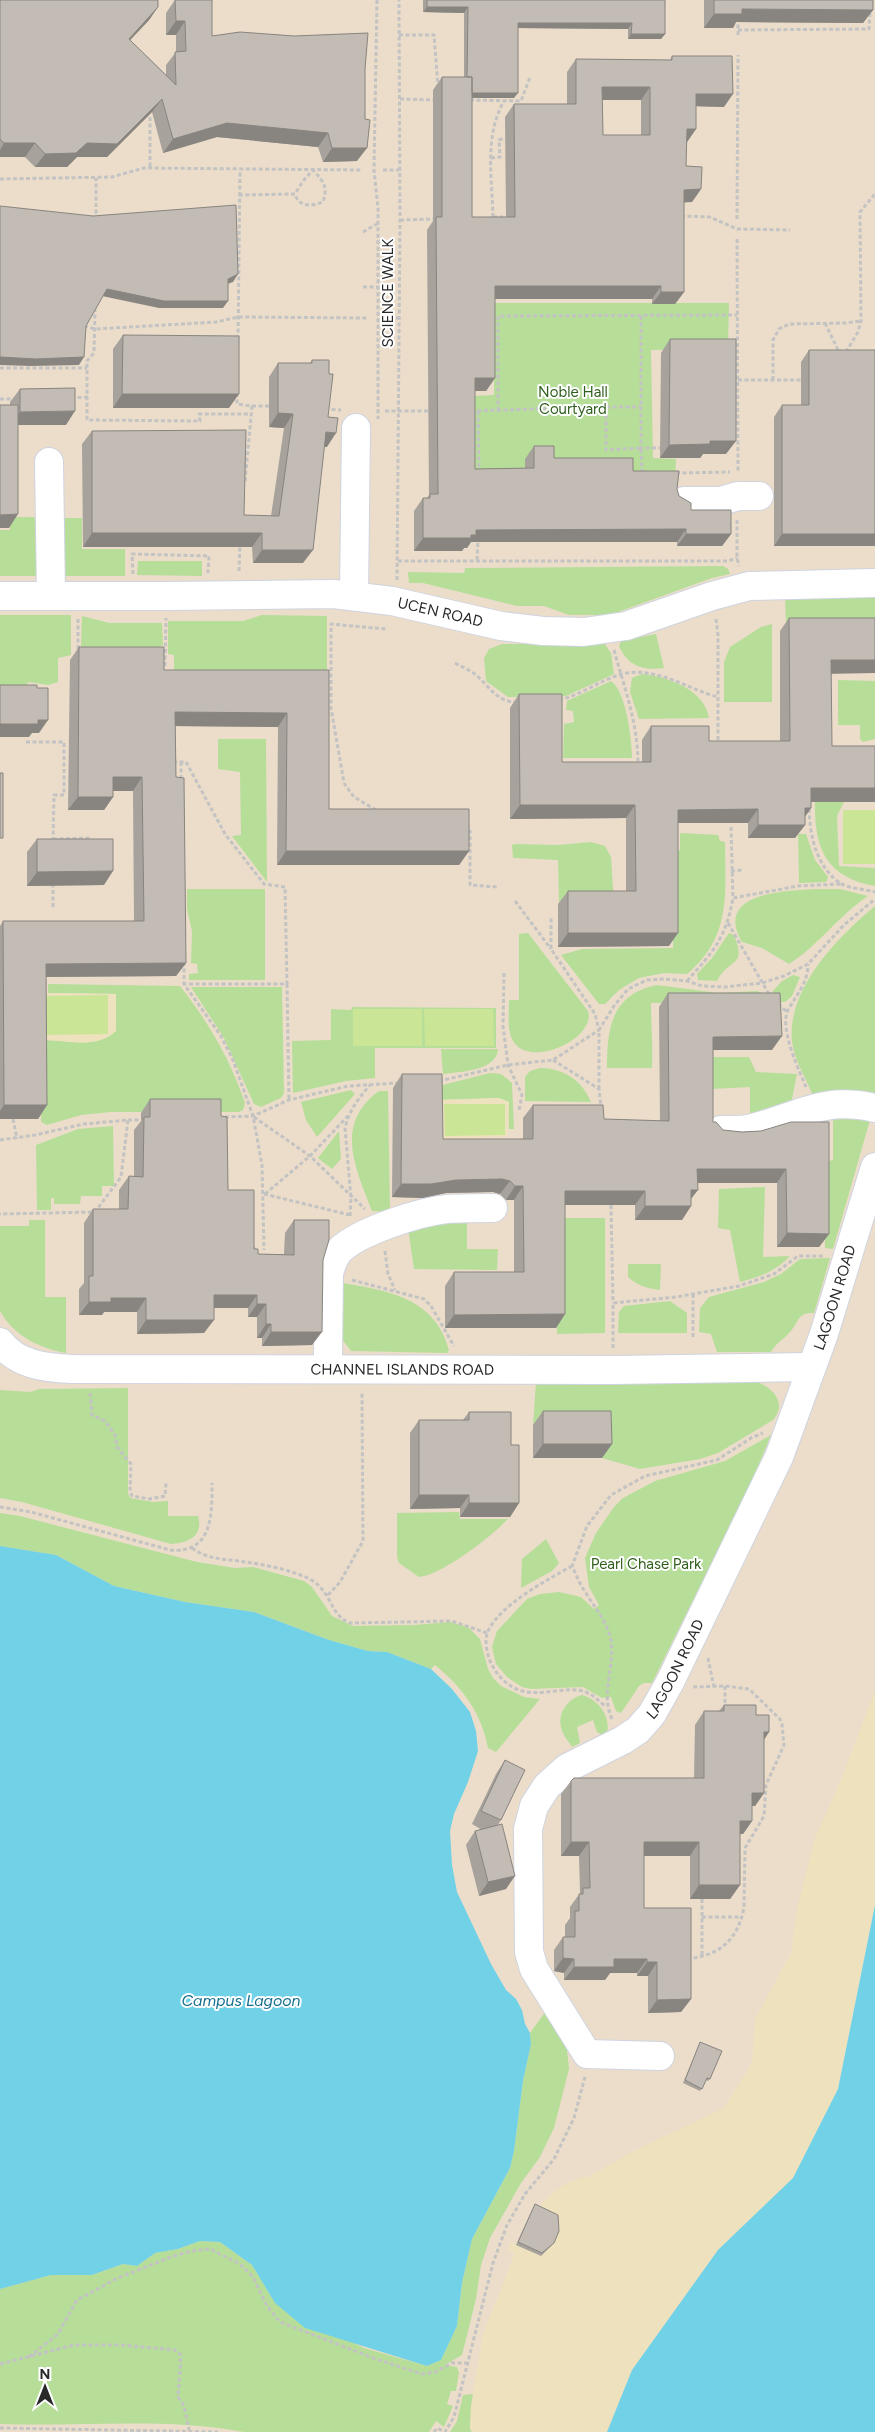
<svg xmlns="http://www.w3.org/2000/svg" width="875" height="2432" viewBox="0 0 875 2432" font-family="Figtree,sans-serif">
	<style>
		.education { fill: #ebddca }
		.green { fill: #b6de99 }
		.sand { fill: #eee2be }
		.pitch { fill: #c9e595 }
		.water { fill: #71d1e7 }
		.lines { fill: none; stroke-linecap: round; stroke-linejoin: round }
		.minor-casing { stroke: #cfd4e0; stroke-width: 30 }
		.path { stroke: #c3c3c3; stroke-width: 3; stroke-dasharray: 4 2.5; stroke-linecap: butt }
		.minor { stroke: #fff; stroke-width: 28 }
		.wall { fill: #a7a29c; fill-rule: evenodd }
		.shaded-wall { fill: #88847f }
		.building { fill: #c2bcb5; stroke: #88847f; fill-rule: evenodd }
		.labels { text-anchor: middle; stroke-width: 4; stroke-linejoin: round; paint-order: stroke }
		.street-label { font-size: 15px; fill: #282828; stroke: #fff }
		.park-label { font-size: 15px; fill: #305f1d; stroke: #fff }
		.water-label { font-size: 16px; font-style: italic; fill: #146f8f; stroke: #fff }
	</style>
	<rect width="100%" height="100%" fill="#e9e1da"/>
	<path class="education" d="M0,0H875V1905L793,2178L718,2250L632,2370L607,2432H0Z"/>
	<path class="green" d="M494,303H729L728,349L651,350L653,458L676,459L675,481L474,480L472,396L494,395Z
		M10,517H43L41,576H0V530H10Z
		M59,518H82V549H125V576H58Z
		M138,561H202V576L137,575Z
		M723,566L728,569L730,574L712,578L618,612L600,615H569L544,606H517L423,583H409L408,572L464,573L465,568Z
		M785,597H875V623H786Z
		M0,615H71V655L58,658V682L48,685L29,682L24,687L0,689Z
		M262,615L327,616V675H174V655L168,654V621H243Z
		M82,616L109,623H162L163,645L159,647H81Z
		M772,624V702H724V662L730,647L761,627Z
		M656,634L664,668C643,671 628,666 619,646L621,641Z
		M604,643L611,653L614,674L566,696L541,697L540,694H532V697H508L486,681L484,658L489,649L502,644Z
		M642,674C667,676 705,690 709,718L639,719L630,692L632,678Z
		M838,680L875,681V739L863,742L860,739V725H838Z
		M611,681C626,691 632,740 632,758H563L564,724L574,722L573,711L566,710L567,701Z
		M218,739H266L267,882L232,836L241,835L240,772L218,769Z
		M845,800L837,816L839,866L875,868V886C825,877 814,847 815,801Z
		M680,833L718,835L720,841L725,842C725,894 732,936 687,974L664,973L639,978L619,990L605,1004H599L561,955L582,949L673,948L675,851L680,850Z
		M798,834H806L815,860L828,877L826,882L799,883Z
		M591,842L605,846L611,857L614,902L559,903L558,860L513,858L512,845L515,844L558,845Z
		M187,889H265V980H189V974L198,973L197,964L191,963L192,931L187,909Z
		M816,889H840L868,896C838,916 819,945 789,964L762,948L742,942C713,892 786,891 816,889Z
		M875,906V1100L814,1098C807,1080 794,1060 792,1041C787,988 838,937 875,906Z
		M528,933L588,1011C597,1039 527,1071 512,1039C507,1029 509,1012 509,1000H519V934Z
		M729,933L734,935C747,968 730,957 717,981L698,980L697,974L712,958Z
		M793,975L800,977L792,996L785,1002H780L772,992L782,981Z
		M48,984L180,986C209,1023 230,1059 245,1103L243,1110L239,1112H111L81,1115L47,1125L41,1122L43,1040C67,1040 97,1049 116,1030V994L48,993Z
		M657,985L718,993L757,991L762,993L765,1002L651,1003C651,1025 653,1046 652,1068H607C607,1029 611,994 657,985Z
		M191,987H282L284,1093L281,1098L261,1107L254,1104L224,1038Z
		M352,1007L496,1008V1048H375V1078L346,1081L293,1093L292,1041L331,1040V1009L351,1010Z
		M441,1049H498C497,1071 459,1072 443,1074Z
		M713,1057H749L756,1072L797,1074L790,1109L750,1122V1087L712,1089Z
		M540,1068C563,1068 582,1080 591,1102L525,1101V1077L530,1071Z
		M490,1073L501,1074L512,1083L514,1129H509L508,1102L499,1098L438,1100L435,1087Z
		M351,1090L355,1094L317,1137L306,1120L301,1102Z
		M379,1091H388L390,1212L372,1211C355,1167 334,1124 379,1091Z
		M833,1111L872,1113L833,1249L825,1248V1162L833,1160Z
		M113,1126L114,1186H102V1196H81L80,1204H54V1198H51V1210H37L36,1145L78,1129Z
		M339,1131L341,1159L332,1169L318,1158Z
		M765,1187L763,1257L790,1256C776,1271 760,1277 740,1282L730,1230L718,1228L719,1189Z
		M467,1215V1249H498L497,1270L414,1269L408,1228Z
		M556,1218H605V1333L557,1334Z
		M29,1220H45V1297H66V1353C39,1348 14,1336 0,1311V1226H29Z
		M830,1258L814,1313C798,1312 799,1321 791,1331C784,1339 776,1343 771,1352H717L711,1334L699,1332L700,1308L709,1297L764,1282L781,1274L800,1259Z
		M628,1264H661L660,1290C647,1288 638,1286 628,1277Z
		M343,1283C389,1291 435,1298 449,1350L447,1353L351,1351L341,1338L340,1286Z
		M670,1301L687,1313V1333H618L619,1312L624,1306Z
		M754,1381C772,1386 788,1403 773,1420L718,1453L700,1459L640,1469L602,1458L533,1425L536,1382Z
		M128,1388V1493L130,1498L153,1502L168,1501V1516H198C204,1536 188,1543 171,1544L22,1502L0,1498V1390L30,1392L39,1389Z
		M771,1435L752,1481L652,1683H644L639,1686L621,1713L616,1711L611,1697L602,1698L583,1687L531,1689L522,1687L507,1677L496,1664L492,1647L497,1631L527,1599L540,1594L559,1592L581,1597L594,1609L599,1605L589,1587L585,1558L596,1533L614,1507L623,1498L655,1481L725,1461Z
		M459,1512L460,1519H508C492,1536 442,1575 419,1577L399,1563L397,1557V1513Z
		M0,1513L20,1516L197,1562L235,1568L253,1567L304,1581L312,1587L332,1616L353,1626L414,1625L450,1622L468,1627L480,1639L488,1669L493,1678L501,1686L524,1697L540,1699L496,1752L488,1748C481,1712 463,1688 435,1665L431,1669L387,1652L368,1651L329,1640L254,1612L185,1602L114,1586L56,1555L0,1546Z
		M546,1539L559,1563L552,1571L521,1588L522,1559Z
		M582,1695C597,1699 611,1715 607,1732L602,1735L597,1732L593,1720L577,1727L580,1743L572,1747C569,1742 565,1738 563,1733C555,1717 566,1699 582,1695Z
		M546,2011L567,2049L569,2069L554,2128L540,2157L521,2183L490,2238L481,2265L476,2299L462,2355L445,2365L457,2367L459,2373L456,2391H451L447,2404L453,2406L444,2427L436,2421L429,2432H244C165,2417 81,2427 0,2424V2289L51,2275H92L123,2264L137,2266L155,2253L178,2249L200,2241L220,2242L252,2265L275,2303L364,2348L427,2366L441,2360L457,2326L462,2283L472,2239L510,2168L514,2151L523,2081L531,2044L530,2033Z
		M473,2394L470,2428L472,2432H450L457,2421L463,2395Z"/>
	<path class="sand" d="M48,990V993L116,994V1031C96,1050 67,1040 43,1040L39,991Z
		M499,1098L509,1102L508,1136L482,1137V1145L434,1146L438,1100Z
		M875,1691V1905L838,2089L793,2178L718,2250L632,2370L607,2432H472L470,2428L471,2406L483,2334L511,2264L514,2253L508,2250L511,2242L541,2256L552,2245L538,2209C547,2195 571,2177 588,2177L634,2151L724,2108L752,2063L755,2019L791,1953L798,1905L815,1838L840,1782Z"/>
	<path class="pitch" d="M843,810H875V864H843Z
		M108,995V1034L44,1035V996Z
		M353,1009H422V1046H353Z
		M424,1009H493L494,1046H425Z
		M444,1104H505V1135L445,1136Z"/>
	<path class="water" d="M0,1546L56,1555L114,1586L185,1602L254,1612L329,1640L368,1651L387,1652L431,1669L452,1689L470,1712L476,1731L478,1751L468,1782L454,1814L450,1831L452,1865L457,1892L491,1964L506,1990L516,1999L522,2010L525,2024L530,2033L531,2044L523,2081L514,2151L510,2168L472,2239L462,2283L457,2326L441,2360L427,2366L305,2328L275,2303L252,2265L220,2242L200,2241L178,2249L155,2253L137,2266L123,2264L92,2275H51L0,2289Z
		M875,1905V2432H607L632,2370L718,2250L793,2178L838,2089Z"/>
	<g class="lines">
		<g class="minor-casing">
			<g id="minor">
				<path d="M49,462L51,595"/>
				<path d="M684,501H721L738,496H759"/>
				<path id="s1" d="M0,596H166L333,594L392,601L501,626L543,631L584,632L626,626L712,596L749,586L875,583"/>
				<path d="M354,596L356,428"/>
				<path d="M721,1130C731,1130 742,1131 752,1128C800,1116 822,1096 875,1108"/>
				<path id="s2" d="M0,1342C17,1365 46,1368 72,1369L614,1370L811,1367"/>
				<path d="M326,1369L328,1356L329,1274C331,1265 334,1257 340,1250C360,1231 419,1212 447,1209C462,1208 478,1208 493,1208"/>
				<path id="s3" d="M660,2056L587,2054L534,1969L529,1952L528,1829L534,1806L547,1786L567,1768L623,1740L638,1730L652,1714L670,1682L779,1457L824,1334L875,1167"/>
			</g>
		</g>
		<path class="path" d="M377,0L374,170L378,208V419
			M738,18V35
			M738,30L869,29L870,11
			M399,35H434L438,87
			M400,99L437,100
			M470,100L521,101L530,77
			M150,117V168
			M491,158L500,157L499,140L505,138
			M383,170H399
			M0,179L112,177L144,168L362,170
			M239,195L295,194L303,181L313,170C324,182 328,187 323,202C312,206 299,208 295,194
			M681,216L710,217L737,229L790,230
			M493,217H510
			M493,217C492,178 484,136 504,101
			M737,219L738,55
			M96,220V178
			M400,220L437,219
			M363,232L377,224
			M737,239L738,473
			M363,287H377
			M95,308L94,353L87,361V420L200,421L199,414H251
			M641,316V448H664
			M383,318H399
			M825,323L839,352
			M84,326L95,329L216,322L238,317L367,318
			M238,339L240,170
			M846,352L858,332L861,321L860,212L875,194
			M0,368H87
			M738,380H801
			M773,380V340L779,329L789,324L846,323L861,321
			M237,393V404L252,406L245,482
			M71,398L88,397
			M0,399H15
			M252,406H271
			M606,407H641
			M325,409L341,410
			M385,411H430
			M471,411L606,407V450L641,448L642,474
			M478,411L479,472
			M498,411V316L737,315
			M676,473L730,472
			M737,520V558L739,566
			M477,560L478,539
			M398,561H728L737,558
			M239,571L240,543
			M133,574L132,554L209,556L208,573
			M397,580L400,220L399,0
			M78,619V652
			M716,619L718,635V745
			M614,650C625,690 638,723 638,765
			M455,663C462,667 470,670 476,675C489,686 497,702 516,702
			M165,666L166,618
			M559,700C581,695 599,681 619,675C653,664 687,689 718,697
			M26,742H64V795H54L53,842
			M173,762H186L225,834L264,884L285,887L287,984H185
			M181,762V781
			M809,809C810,836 816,866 840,883C849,889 865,889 875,892
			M376,810L354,797L344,783L331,708V624L386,629
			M467,824L470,829V885L498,887
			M731,827L733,898L798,886L841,884
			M53,839L91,838V842
			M731,871L742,870
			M515,901L551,949
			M53,907V883
			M728,923L770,996
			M184,962V984L221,1036L233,1060L253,1116L262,1165L264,1250
			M504,973L503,1026L508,1065L522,1095L519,1110
			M687,981C713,952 726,938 733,898
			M287,984L289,1100
			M778,1004L787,1012
			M553,1060L599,1089L601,1108
			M439,1081L508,1065L553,1060L599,1030L595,1014L551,949V917
			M806,1087C799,1070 779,1028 788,1010C797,994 808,983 808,964
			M599,1089V1030L614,1006L628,989L647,980L664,979L687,981L702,986L725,987L762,983L784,976L808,964L844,925L875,899
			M225,1117L253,1116L289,1100L348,1086L398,1083
			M254,1117L310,1156L365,1209
			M13,1119L17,1139
			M128,1120H141
			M0,1140L35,1135L84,1124L128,1120L121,1177L95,1212L0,1214
			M264,1194L350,1215
			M265,1194L310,1156L348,1116
			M611,1205L613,1303
			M350,1216L351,1198L345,1128C349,1110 359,1098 370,1085
			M385,1251L388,1274L395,1290
			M352,1280L424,1299L431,1306L454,1346
			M693,1294V1337
			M613,1348V1303L676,1297L739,1286L774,1274L798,1256H825
			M90,1393L92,1415L105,1421L115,1435L117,1447L131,1464L130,1491L132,1496L149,1499L165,1496L166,1483
			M0,1507L31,1512L170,1550C213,1554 212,1514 212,1483
			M192,1548C207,1559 221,1559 239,1561C260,1564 284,1568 303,1576C333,1587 328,1615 350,1623L452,1621L487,1633
			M572,1566C547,1580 501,1604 488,1631C484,1639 487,1654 490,1661C496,1674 505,1685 519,1690C541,1698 569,1684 588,1693C595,1696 600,1702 606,1707
			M328,1595L340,1582L363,1541L362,1392
			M708,1658L714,1687
			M725,1686V1708
			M612,1719C600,1693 615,1668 611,1640C607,1621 594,1607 584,1590C579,1583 576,1574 572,1566L587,1526L611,1495L645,1476L717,1460L751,1438L763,1433
			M702,1899V1957
			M702,1917H742
			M687,1959C720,1955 737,1941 744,1908L745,1848L764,1816L766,1785L784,1745L782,1724L780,1719L749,1689L725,1686L692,1687
			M29,2357L58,2334L77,2300L118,2278L171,2257L191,2251L210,2249L240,2264L253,2277L267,2306L280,2322L376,2359L422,2374L435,2372L452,2363H467
			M0,2364L74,2345H121L175,2350L181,2355L178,2397L184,2406L189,2430
			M0,2428L218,2432
			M434,2432L437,2428L445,2432L454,2417L493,2263L507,2225L525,2194L554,2159L574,2118L585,2077"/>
		<use href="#minor" class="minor"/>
	</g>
	<path class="wall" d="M0,0L158,7L149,20L130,40L166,75V65L176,52V35H166V13L175,0L212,36L240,32L357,161L323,162L318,147L217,137L163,153L152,112L107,157H77L67,167H35L25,157H0Z
		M423,0H665V34L661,39H628V29L518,28L514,98H472V217H506L505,117L514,104H567V72L576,59L670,60L672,56L724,107L696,106V129L687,142H686V166L701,189L692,202H684V292L675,304H652V299H495V378L486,391H475V469L525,468V459L534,446L554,458L633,471L677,489L679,496L691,510L731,534L722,546H677V542H471L467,548H464L462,551H414V511L423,498H427L429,495L427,230L433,221V90L442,77H464V13L423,12ZM602,100H641V135H603Z
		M704,0H873V10L863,23L736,22L733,28H704Z
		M123,335L229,408H113V349Z
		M670,339L726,454H703L700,458H660L661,353Z
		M809,350H875V546H774V417L782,405H801V362Z
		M312,360L328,417L327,447H324L303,563H253L252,547H83L82,444L92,431L244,515L271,516L284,428L269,427V377L278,363H310Z
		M20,389L66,425H18L9,528H0V405H10V402Z
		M789,618H875V673H831L811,802V808L805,817V825L795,838H748V823H678L669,946L558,947V904L568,891H626V818L510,819V708L519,694L562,762H642V740L651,726L709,741H780V631Z
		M79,647L164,670H329V809L469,851L459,865H277L278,727L175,726L176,777L186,963L176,976L46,977L47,1105L38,1119H0V926L3,921H134L133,791H113V797L104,810H68L70,660Z
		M37,839L104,885L27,886V852Z
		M668,993L772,1050H713V1122L723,1130L742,1132L761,1131L829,1234L819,1247H777V1183H697L691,1198V1206L682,1220H635V1205H565V1314L556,1328H445V1286L454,1272H514V1200H506L500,1194L493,1192L446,1193L422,1198L392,1197L393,1088L402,1074L443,1139H523V1118L533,1105L604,1119L660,1121L659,1007Z
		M150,1099L221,1116L228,1190L258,1254H284L285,1233L294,1220L323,1260L312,1345L262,1346V1338H257V1317H248V1308H214L204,1333L137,1334V1312H104L102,1315H79V1289L84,1283V1223L93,1209H119V1190L129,1176L134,1177V1130L141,1121V1113Z
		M543,1411L612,1444L602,1458H533V1425Z
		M469,1412L511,1445L519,1503L510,1517H460V1508L410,1509V1433L419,1420H463Z
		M724,1705L756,1715L764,1739V1793L755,1806H752V1821L743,1834H740V1885L730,1899H690V1856H644V1908L691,1999L681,2012L648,2013V1976H637V1973H610L605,1980H564V1973L554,1971V1950L563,1937H565V1925L570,1918V1907L580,1893L579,1856H561V1794L571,1781L694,1778L695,1725L704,1711H719Z
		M505,1760L501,1820L497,1826L506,1889L479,1896L466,1845L475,1831L482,1830L472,1824L496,1774Z
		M700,2042L710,2079L708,2081L706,2080L700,2091L683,2083L699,2045Z
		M535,2204L552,2245L541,2256L516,2245Z"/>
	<path class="shaded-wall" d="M158,7L149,20L119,52L129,39Z
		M427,7H468L464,13L423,12Z
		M742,9L873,10L863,23L736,22L733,28H704L714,14Z
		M176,21H185L176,35H166Z
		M518,23H632L628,29L514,28Z
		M631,34H665L661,39H628Z
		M602,87H650L641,100H593Z
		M467,93H518L514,98H463Z
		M696,94H733L724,107L687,106Z
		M162,99L152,112L107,157H77L67,167H35L45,154L87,143Z
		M227,123L328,133L318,147L217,137L163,153L173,139Z
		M687,129H696L687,142H678Z
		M4,143H35L25,157H0V150Z
		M332,148H367L357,161L323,162Z
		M701,189L692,202L675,203L684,190Z
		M238,274L233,282L222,286L228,279Z
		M495,286H661L652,299H486Z
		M107,289L228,301L223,308H159L102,296Z
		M661,292H684L675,304H652Z
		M0,357H84L79,365L31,366L0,365Z
		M475,378H495L486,391H466Z
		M122,394H239L229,408H113Z
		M75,411L66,425H11L20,412Z
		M278,413L293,414L284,428L269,427Z
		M326,432L336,433L327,447L317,446Z
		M710,441H736L726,454H703L700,458H660L669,445Z
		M18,514L9,528H0V515Z
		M686,529L677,542H471L467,548H464L462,551H414L423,538L476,530Z
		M92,533H262L252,547H83Z
		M686,534H731L722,546H677Z
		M782,534H875V546H774Z
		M262,550H313L303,563H253Z
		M831,660H875V673L822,674Z
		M175,712L287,713L278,727L166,726Z
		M38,720H48L39,733H32L29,737H0V724Z
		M113,777H142L133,791H104Z
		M811,788H875V802H801Z
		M78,797H113L104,810H68Z
		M520,805H635L626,818L510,819Z
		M805,808H811L801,822Z
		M758,809L748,823H668L678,810Z
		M758,825H805L795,838H748Z
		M286,851H469L459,865H277Z
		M113,871L104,885L27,886L37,872Z
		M568,933H678L669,946L558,947Z
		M186,963L176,976L37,977L46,964Z
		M782,1036L772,1050H704L713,1037Z
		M4,1105H47L38,1119H0V1111Z
		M697,1169H786L777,1183H688Z
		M502,1179L510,1181L500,1194L493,1192L446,1193L422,1198L392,1197L401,1184L456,1180Z
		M515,1186H523L514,1200H506Z
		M691,1190H698L688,1203Z
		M565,1191H645L635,1205H555Z
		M645,1206H691L682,1220H635Z
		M787,1233L829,1234L819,1247H777Z
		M214,1295H257L248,1308H204Z
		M111,1298H146L137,1312H104L102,1315H79L89,1302Z
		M257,1304H266L257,1317H248Z
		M565,1314L556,1328H445L454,1315Z
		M146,1320H214L204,1333L137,1334Z
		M266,1324H271L262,1338H257Z
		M271,1332H322L312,1345L262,1346Z
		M543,1444H612L602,1458H533Z
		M419,1495H469L460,1508L410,1509Z
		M469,1503H519L510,1517H460Z
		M764,1732H769L760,1746Z
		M752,1793H764L755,1806H743Z
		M740,1821H752L743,1834H730Z
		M571,1842H589L579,1856H561Z
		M644,1842H699L690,1856H634Z
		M515,1876L506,1889L479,1896L488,1882Z
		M699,1885H740L730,1899H690Z
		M563,1958L574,1959L564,1973L554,1971Z
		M614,1959H647L637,1973H610L605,1980H564L574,1967Z
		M647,1962H657L648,1976H637Z
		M691,1999L681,2012L648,2013L657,2000Z"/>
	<path class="building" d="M0,0H158V7L129,39L176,85L175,52L186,51L185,21H176L175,0H212V36L240,32L294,36L368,33L365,69V119L370,120L367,148H332L328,133L227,123L173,139L162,99L117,144L87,143L76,153L45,154L35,143H4L0,139Z
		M427,0H665V34H631L632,23H518V93H472V77H467L468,7H427Z
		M714,0H873V10L742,9V14H714Z
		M672,56H732L733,94H696V129H687L686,166L702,167L701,189L684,190V292H661V286H495V378H475V469L534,468V446H554V458H633V471H679L677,489L679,496L691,503V510H731V534H686V529L476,530V535H471V538H423V498H430V494H438L436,217H442V77H472V217H515L514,104H576V59L672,60ZM602,87H650V135H603Z
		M236,205L238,274L228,279V301H164L107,289L86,326L84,357L36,359L0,357V206L93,216Z
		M123,335L239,336V394H122Z
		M670,339H736V441H710V444L669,445Z
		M809,350H875V534H782V405H809Z
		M312,360H329V374H333L328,417L338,418L336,433L326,432L313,550H262V533H92V431L246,430L244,515L279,516L293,414L278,413V363H312Z
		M75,388V411L20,412V389Z
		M0,405H18V514L0,515Z
		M789,618H875V660H831L832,746H875V788H811V808H805V825H758V809L678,810V933H568V891H636L635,805H520L519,694H562V762H651V726H709V741H790Z
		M79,647H164V670H329V809H469V851H286L287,713L175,712L176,777L184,778L186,963L46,964L47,1105H4L3,921H144L142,777H113V797H78Z
		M0,685H37V688H48V720H38V724H0Z
		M0,773H3V838H0Z
		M37,839H113V871L37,872Z
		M668,993H780L782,1036L713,1037V1122H716L723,1130L742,1132L761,1131L791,1122H829V1234L787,1233L786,1169H697L698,1190H691V1206H645V1191H565V1314L454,1315V1272H524L523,1186H515L510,1181L502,1179L456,1180L431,1184H401L402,1074H442L443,1139H533V1105H603L604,1119L669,1121Z
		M150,1099H221V1116L227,1117L228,1190H254V1249H258V1254L294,1255V1220H329V1240L323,1260L322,1332H271V1324H266V1304H257V1295H214V1320H146V1298H111V1302H89V1276H93V1209H128L129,1176L143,1177L144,1117H150Z
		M543,1411H611L612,1444H543Z
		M469,1412H511V1445H519V1503H469V1495H419V1420H469Z
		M724,1705H756V1715H769V1732H764V1793H752V1821H740V1885H699V1842H644V1908H691V1999L657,2000V1962H647V1959H614V1967H574V1959L563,1958V1937H575V1911H579V1894H583V1888H590L589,1842H571V1781L574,1778H704V1711H724Z
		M505,1760L525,1770L501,1820L481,1811Z
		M502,1824L515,1876L488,1882L475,1831Z
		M700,2042L722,2051L710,2079L707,2078L702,2089L685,2080Z
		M535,2204L558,2215L559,2231L554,2243L542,2253L518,2242Z"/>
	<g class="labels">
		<g class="street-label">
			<text transform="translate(388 293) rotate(-90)" y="5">SCIENCE WALK</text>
			<text dy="5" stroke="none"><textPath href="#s1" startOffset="442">UCEN ROAD</textPath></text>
			<text dy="5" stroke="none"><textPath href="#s3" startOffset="946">LAGOON ROAD</textPath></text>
			<text dy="5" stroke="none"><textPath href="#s2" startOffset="410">CHANNEL ISLANDS ROAD</textPath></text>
			<text dy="5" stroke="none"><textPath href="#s3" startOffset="541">LAGOON ROAD</textPath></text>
		</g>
		<g class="park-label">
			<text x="573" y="397">Noble Hall<tspan x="573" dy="17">Courtyard</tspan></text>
			<text x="646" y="1569">Pearl Chase Park</text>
		</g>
		<g class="water-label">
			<text x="241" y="2006">Campus Lagoon</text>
		</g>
	</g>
	<g transform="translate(45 2387)" stroke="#ffffff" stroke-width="4" paint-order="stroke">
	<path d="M0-4L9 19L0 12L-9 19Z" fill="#282828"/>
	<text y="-8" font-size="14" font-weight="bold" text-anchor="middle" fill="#282828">N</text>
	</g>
</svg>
